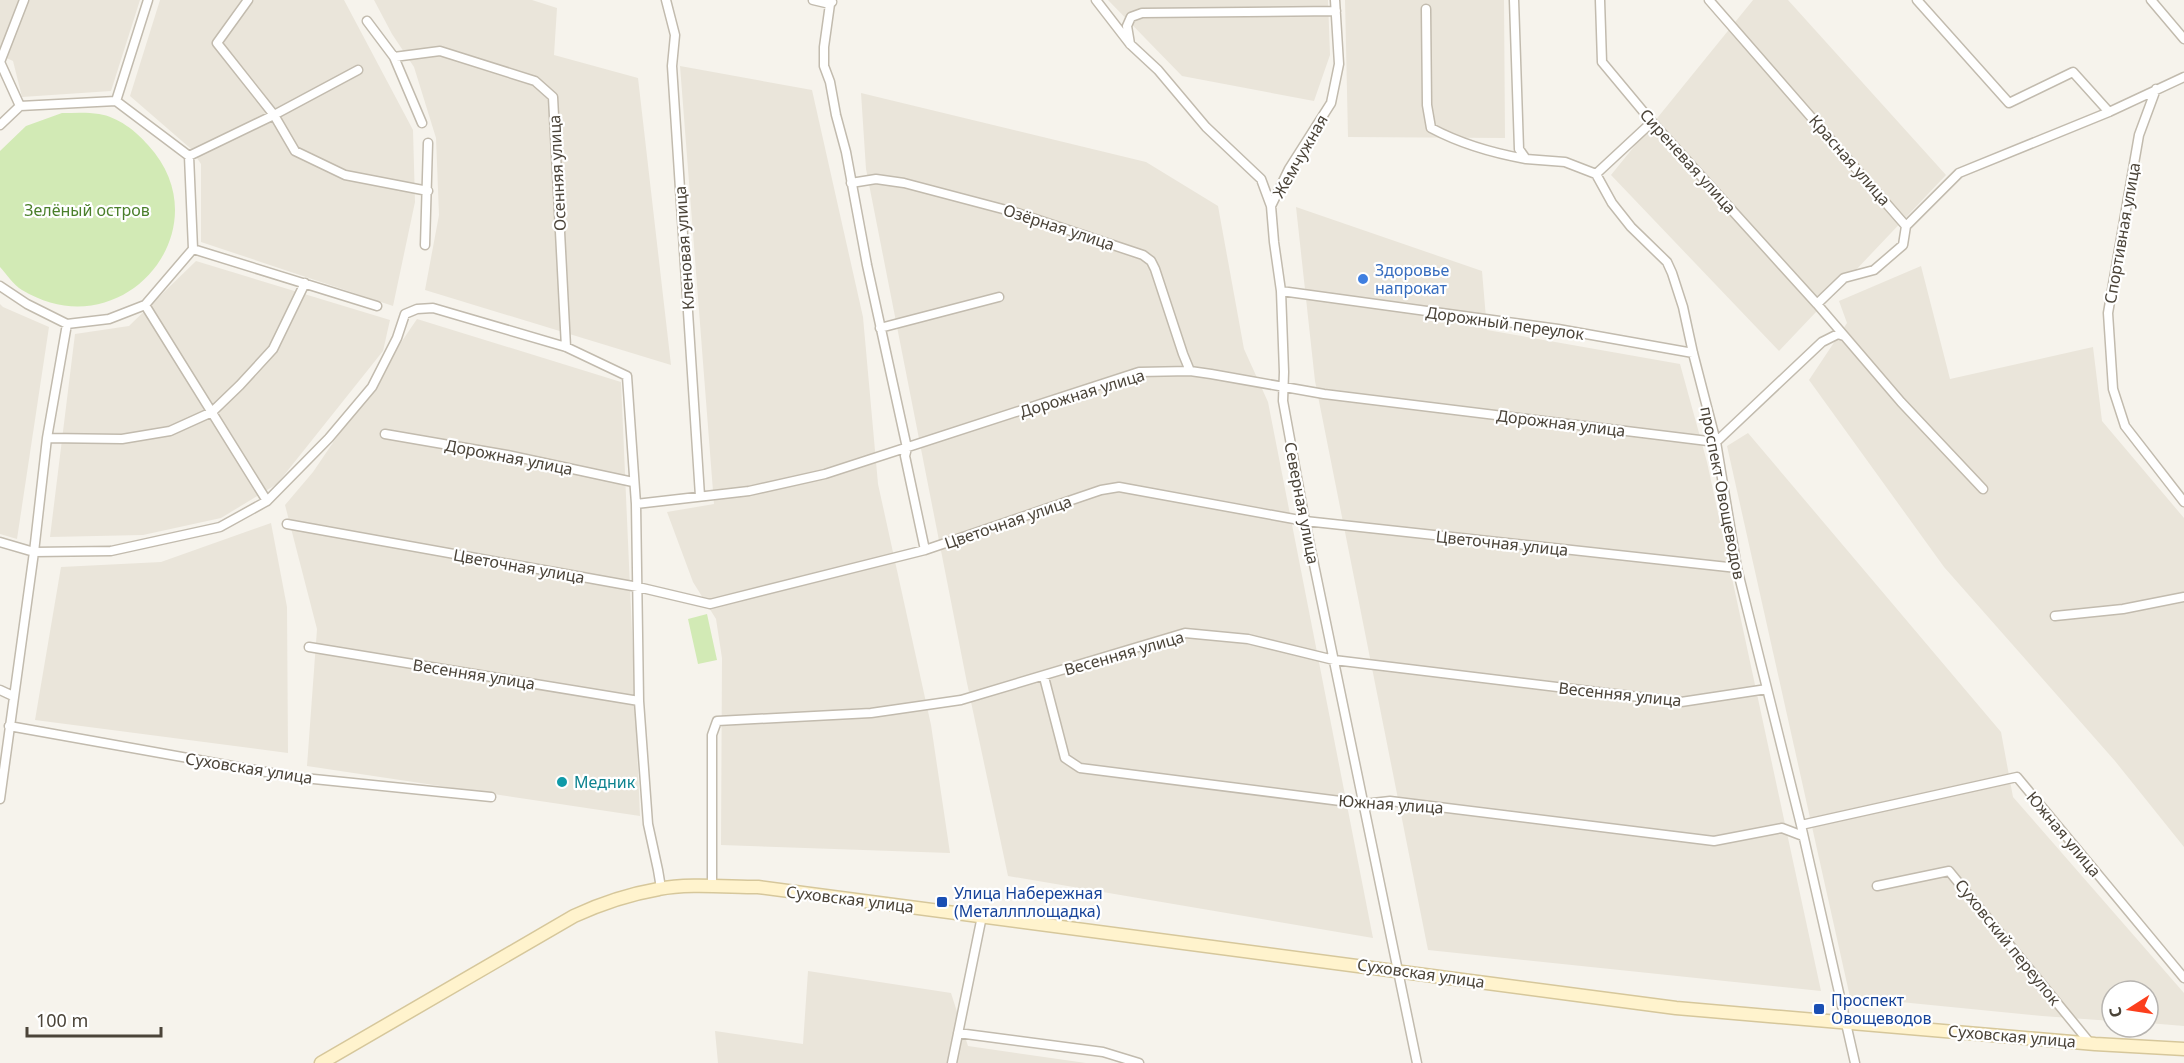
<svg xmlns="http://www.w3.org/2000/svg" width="2184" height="1063" viewBox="0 0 2184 1063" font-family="'Noto Sans',sans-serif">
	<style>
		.residential { fill: #eae5da }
		.green { fill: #d2eab5 }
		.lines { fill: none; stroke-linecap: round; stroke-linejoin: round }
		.street-casing { stroke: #c2bbae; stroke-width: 11 }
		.secondary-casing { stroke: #d6c79b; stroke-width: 15 }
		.street { stroke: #fff; stroke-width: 8 }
		.secondary { stroke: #fff3cd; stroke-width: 12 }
		.shop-dot { fill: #3f7fe0; stroke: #fff; stroke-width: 2 }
		.culture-dot { fill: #0f9aa8; stroke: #fff; stroke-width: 2 }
		.transit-dot { fill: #1a4fb4; stroke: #fff; stroke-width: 2 }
		.labels { text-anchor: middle; stroke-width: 4.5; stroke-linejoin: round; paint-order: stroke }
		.street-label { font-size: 16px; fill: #4b4439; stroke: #fff }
		.park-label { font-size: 16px; fill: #4a7f2a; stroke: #fff }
		.shop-label { font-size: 16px; fill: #366cbe; stroke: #fff; text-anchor: start }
		.culture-label { font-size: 16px; fill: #0d838f; stroke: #fff; text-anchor: start }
		.transit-label { font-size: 16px; fill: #164399; stroke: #fff; text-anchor: start }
	</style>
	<rect width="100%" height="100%" fill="#f6f3ec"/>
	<path class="residential" d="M0,0H140L111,91L22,97L13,61L0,55Z
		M160,0H344L413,130L415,202L393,306L201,242V164L190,148L130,96Z
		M374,0H532L557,8L554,55L638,78L671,365L425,290L439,215L436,138L414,67L392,34Z
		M1108,0H1328L1330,55L1314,101L1182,76Z
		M1345,0H1504L1505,138L1348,137Z
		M1753,0H1788L1946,175L1779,351L1611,175Z
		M680,66L812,90L863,317L878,484L931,725L950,853L721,845L722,658L716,619L693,582L667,512L714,504Z
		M861,93L1146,162L1218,206L1244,349L1268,402L1373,938L1008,876L967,683L866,169Z
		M1296,207L1482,271L1487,330L1680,364L1707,462L1821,991L1428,950L1315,381Z
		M196,261L390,320L383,351L277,484L221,518L143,535L50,537L75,334L129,326Z
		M1921,266L1950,379L2093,347L2102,421L2184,518V847L2115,761L1944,567L1809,380L1847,323L1839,301Z
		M0,304L3,307L49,327L17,539L0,534Z
		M417,319L621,382L640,816L307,766L317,629L285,505L313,472Z
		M1748,433L2001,732L2013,797L2184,993V1026L2148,1023V991H2112V1021L2042,1016L1850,997L1727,446Z
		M271,523L287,607L288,753L35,720L61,567L161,562Z
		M808,971L951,993L968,1046L1086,1063H718L715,1031L803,1044Z"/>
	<path class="green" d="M62,113C74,113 87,112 99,114C118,117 136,131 148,145C225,228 123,351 22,290C14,285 7,275 0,267V151L26,126Z
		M707,614L717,660L698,664L688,619Z"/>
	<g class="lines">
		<g class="street-casing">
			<path id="street" d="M248,0L217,43L274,115L295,151L345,175L428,191
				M666,0L675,35L672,66L700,496
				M813,0L830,4L832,2
				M1096,0L1130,44L1158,70L1206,127L1261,179L1271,206L1274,242L1281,291L1284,372L1283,401L1305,521L1417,1063
				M1514,0L1519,149L1526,159L1565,162L1596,174L1612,203L1631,227L1667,262L1672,273L1683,307L1693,353L1716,442L1737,568L1801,825L1855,1063
				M1600,0L1602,62L1652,122L1817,304L1901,402L1983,489
				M1709,0L1906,226L1903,245L1874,270L1844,278L1817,304
				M1917,0L2009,103L2073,72L2109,112
				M2151,0L2184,39
				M830,4L824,47V66L830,82L836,115L846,152L867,265L907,448L905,456L925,550
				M1426,9L1427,105L1431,128C1461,144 1492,153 1526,159
				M367,21L394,57L422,123
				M1130,44L1127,26L1131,17L1142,13L1336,11
				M394,57L440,51L535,81L553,97L566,347
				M2156,89L2139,135L2108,313L2113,389L2125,426L2184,502
				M116,101L148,0
				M20,106L0,62L24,0
				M0,125L20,106L116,101L189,156L193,249L145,305L109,319L67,324L27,304L0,286
				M189,156L274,115L358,70
				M1596,174L1652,122
				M851,183L876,179L904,183L1014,212L1143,255L1151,261L1155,269L1183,354L1190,371
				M1271,206L1289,169L1331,103L1339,64L1335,0
				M1906,226L1959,173L2109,112L2184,77
				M425,245L428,143
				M193,249L377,306
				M1281,291L1558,329L1693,353
				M145,305L267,501
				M67,324L47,438L122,439L170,431L212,412L240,385L273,349L305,283
				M880,328L999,297
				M385,434L507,455L633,482
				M636,504L749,491L825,474L1139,372L1190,371L1211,374L1324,394L1716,442L1822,342L1838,334L1844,336
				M287,524L638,587L710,604L925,550L1101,490L1119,487L1305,521L1737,568
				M0,542L34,552L111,551L220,527L267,501L329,438L372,387L397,338L405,314L417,309L433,308L566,347L627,376L636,504L639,701L648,824L658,870L661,888
				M2055,616L2123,609L2184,597
				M309,647L639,701
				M1044,677L1065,758L1080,768L1364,804L1390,801L1714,841L1782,828L1803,836
				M0,690L13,696
				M9,726L294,777L491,797
				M0,799L34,552L47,438
				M1801,825L2017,777L2184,978
				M1877,886L1949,871L2090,1043
				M712,887V735L717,721L871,713L961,700L1185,633L1248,639L1334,660L1681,702L1767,689
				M958,1033L1103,1052L1139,1063
				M952,1063L982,916"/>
		</g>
		<g class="secondary-casing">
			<path id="secondary" d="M321,1063L574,916C600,904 630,894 659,889C687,883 729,887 758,887L1676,1008L2095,1044L2184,1049"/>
		</g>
		<use href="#street" class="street"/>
		<use href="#secondary" class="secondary"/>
	</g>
	<circle class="shop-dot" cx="1363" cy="279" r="6"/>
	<circle class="culture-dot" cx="562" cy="782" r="6"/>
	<g class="transit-dot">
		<rect x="936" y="896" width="12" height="12" rx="3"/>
		<rect x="1813" y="1003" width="12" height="12" rx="3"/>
	</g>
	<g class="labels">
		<g class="street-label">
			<text transform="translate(1300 156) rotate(-60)" y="6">Жемчужная</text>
			<text transform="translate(1850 160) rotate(49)" y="6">Красная улица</text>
			<text transform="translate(1688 161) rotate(48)" y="6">Сиреневая улица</text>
			<text transform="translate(557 173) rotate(-93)" y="6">Осенняя улица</text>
			<text transform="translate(1059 227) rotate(18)" y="6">Озёрная улица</text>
			<text transform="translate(2122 233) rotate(-80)" y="6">Спортивная улица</text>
			<text transform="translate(684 248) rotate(-94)" y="6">Кленовая улица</text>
			<text transform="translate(1505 323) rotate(8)" y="6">Дорожный переулок</text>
			<text transform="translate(1082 393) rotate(-17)" y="6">Дорожная улица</text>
			<text transform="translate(1561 423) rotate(7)" y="6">Дорожная улица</text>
			<text transform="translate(509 457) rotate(11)" y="6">Дорожная улица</text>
			<text transform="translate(1723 493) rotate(79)" y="6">проспект Овощеводов</text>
			<text transform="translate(1302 503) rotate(79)" y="6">Северная улица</text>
			<text transform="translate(1008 522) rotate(-19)" y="6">Цветочная улица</text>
			<text transform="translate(1502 543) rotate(6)" y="6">Цветочная улица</text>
			<text transform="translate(519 566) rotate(10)" y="6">Цветочная улица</text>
			<text transform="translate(1124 653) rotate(-16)" y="6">Весенняя улица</text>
			<text transform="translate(474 674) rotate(9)" y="6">Весенняя улица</text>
			<text transform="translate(1620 694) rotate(6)" y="6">Весенняя улица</text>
			<text transform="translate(249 768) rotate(9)" y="6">Суховская улица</text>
			<text transform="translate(1391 804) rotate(4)" y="6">Южная улица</text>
			<text transform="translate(2064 834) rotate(50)" y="6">Южная улица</text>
			<text transform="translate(850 899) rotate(7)" y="6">Суховская улица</text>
			<text transform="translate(2008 942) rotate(51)" y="6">Суховский переулок</text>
			<text transform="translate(1421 973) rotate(8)" y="6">Суховская улица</text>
			<text transform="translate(2012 1036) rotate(5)" y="6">Суховская улица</text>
		</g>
		<g class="park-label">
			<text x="87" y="216">Зелёный остров</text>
		</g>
		<g class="shop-label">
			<text x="1375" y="276">Здоровье<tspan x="1375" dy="18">напрокат</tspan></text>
		</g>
		<g class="culture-label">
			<text x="574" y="788">Медник</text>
		</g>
		<g class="transit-label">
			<text x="954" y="899">Улица Набережная<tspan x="954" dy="18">(Металлплощадка)</tspan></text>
			<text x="1831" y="1006">Проспект<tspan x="1831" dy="18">Овощеводов</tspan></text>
		</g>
	</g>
	<g transform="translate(2130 1009) rotate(258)"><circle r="28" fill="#ffffff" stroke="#b7b4b0" stroke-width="1.5"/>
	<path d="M0-4.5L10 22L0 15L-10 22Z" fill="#fc3f1d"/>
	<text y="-9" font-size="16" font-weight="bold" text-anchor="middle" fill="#4b4439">С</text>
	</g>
	<path d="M27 1027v9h134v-9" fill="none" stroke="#4b4439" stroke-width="3"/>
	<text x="36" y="1027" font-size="18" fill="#4b4439" stroke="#ffffff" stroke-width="4.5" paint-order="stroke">100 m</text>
</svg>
